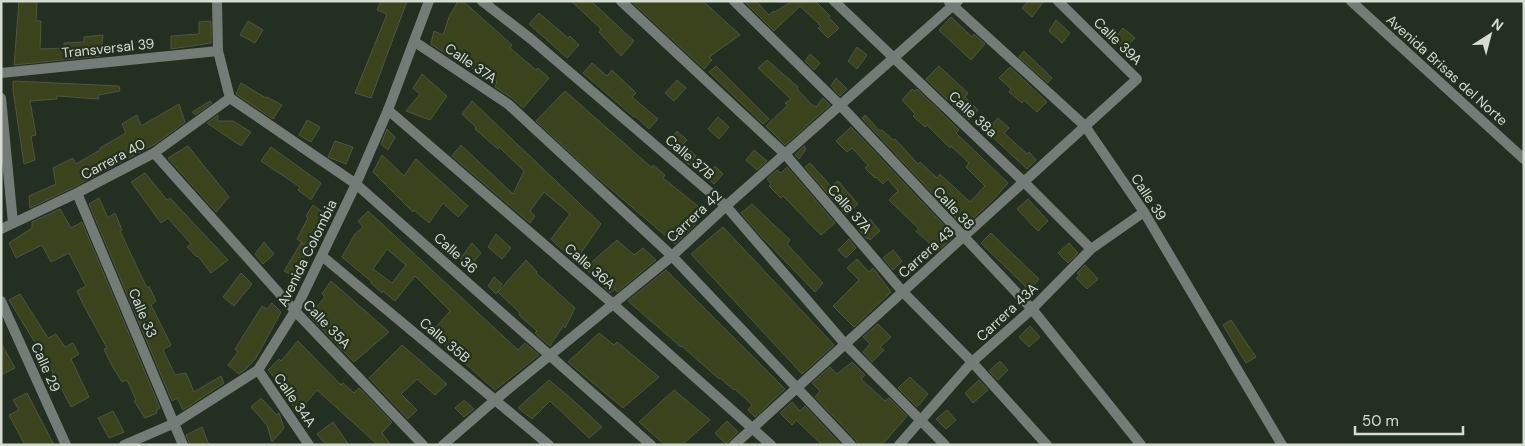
<svg xmlns="http://www.w3.org/2000/svg" width="1525" height="446" viewBox="0 0 1525 446" font-family="'DM Sans',sans-serif">
	<style>
		.building { fill: #3a431c; stroke: #505542; fill-rule: evenodd }
		.lines { fill: none; stroke-linecap: round; stroke-linejoin: round }
		.minor { stroke: #737c77; stroke-width: 10 }
		.tertiary { stroke: #737c77; stroke-width: 10 }
		.labels { text-anchor: middle; stroke-width: 4.5; stroke-linejoin: round; paint-order: stroke }
		.street-label { font-size: 14px; fill: #d5ddd3; stroke: #232f20 }
	</style>
	<rect width="100%" height="100%" fill="#232f20"/>
	<path class="building" d="M19,1H37L36,21H41L40,49L64,48V43L84,42V37L103,35L101,56L14,65Z
		M381,1H407L371,98L355,93L387,14L377,10Z
		M458,1H463L512,45L510,48L536,70L538,68L549,78L523,108L512,98L495,87L497,81L452,58L431,44L434,31L443,35L449,17Z
		M571,1H591L634,41L621,56L599,32L601,29Z
		M631,1H703L740,35L709,57L712,60L704,69Z
		M744,1H756L769,15L774,11L775,12L792,1H815L830,16L828,17L839,28L828,38L818,28L821,26L800,6L774,31Z
		M1028,1H1044L1032,17L1022,8Z
		M539,13L568,38L570,36L579,45L567,58L529,24Z
		M951,17L972,37L974,34L985,44L971,60L939,30Z
		M1056,20L1070,33L1062,43L1049,31Z
		M211,21V43L171,49V36L199,34V22Z
		M248,21L263,30L255,43L240,35Z
		M1123,28L1135,38L1125,49L1114,39Z
		M857,47L867,55L857,69L848,61Z
		M1024,51L1052,78L1048,83L1019,57Z
		M810,54L820,63L814,70L805,61Z
		M767,60L798,87L797,89L811,104L816,107L823,98L830,105L785,145L766,126L788,105L785,103L791,99L758,68Z
		M592,63L607,76L612,70L636,93L632,97L658,119L649,129L635,116L634,117L583,73Z
		M716,66L769,119L763,124L709,72Z
		M939,66L968,93L965,97L978,110L969,120L926,79Z
		M1010,67L1047,102L1037,112L1024,100L1022,103L1009,92L1011,89L999,78Z
		M422,74L447,96L430,120L406,111L420,94L413,88Z
		M836,78L847,89L840,96L831,86Z
		M677,80L686,88L674,101L665,93Z
		M13,81L119,86L120,91L98,95L99,99L57,96V99L30,101L36,135L31,136L35,160L24,164L13,90Z
		M241,83L266,98L267,97L282,105L273,119L236,94Z
		M912,89L915,91L917,89L959,130L956,133L1008,183L994,199L964,227L862,118L865,115L880,131L882,130L893,140L895,139L918,164L920,162L937,178L940,174L970,202L985,186L966,167L969,163L951,146L950,148L927,125L925,127L913,116L915,114L902,100Z
		M565,91L652,168L653,165L665,175L663,178L704,211L694,226L675,244L590,171L536,121Z
		M210,101L212,103L195,115L192,112Z
		M472,101L601,224L576,260L572,257L571,258L551,239L570,214L544,192L530,211L535,216L530,223L452,156L461,145L513,194L524,171L499,147L498,149L475,129L476,127L462,114Z
		M179,104L185,122L157,143L74,187L30,208L29,196L56,184L53,168L73,158L76,164L100,150V148L126,133L122,124L137,115L141,126Z
		M218,115V121H233L251,132L241,146L207,123Z
		M718,117L729,127L719,139L708,129Z
		M998,118L1009,128L1004,133L1027,154L1029,152L1036,160L1027,169L986,131Z
		M307,120L320,127L311,142L299,135Z
		M851,127L954,236L938,251L916,231L919,229L889,200L898,191L888,179L883,184L876,177L875,178L865,168L868,165L852,148L847,152L836,141Z
		M387,129L395,137L388,150L381,144Z
		M677,131L687,140L683,144L696,156L689,165L666,145Z
		M335,141L353,147L346,164L328,157Z
		M188,146L229,197L216,212L168,158Z
		M804,146L806,149L799,159L795,155Z
		M271,147L321,183L311,200L298,190L300,187L261,161Z
		M754,150L767,161L757,170L746,160Z
		M382,155L404,176L416,159L468,206L458,217L443,203L429,223L414,210L413,212L373,172Z
		M810,163L831,186L838,181L858,204L846,215L805,167Z
		M715,166L723,174L714,184L705,176Z
		M787,167L835,223L821,235L783,196L781,198L769,186L771,184L767,179L777,170L781,173Z
		M145,173L167,200L170,198L228,260L211,273L198,256L197,257L187,247L191,244L168,218L161,223L131,182Z
		M99,198L108,218L115,213L122,230L120,231L147,288L149,286L156,301L151,305L171,345L163,350L175,375L186,373L194,392L221,376L224,383L183,410L177,398L172,401L89,204Z
		M1028,199L1048,221L1038,231L1017,209Z
		M752,204L790,240L787,244L823,283L815,292L760,235L741,213Z
		M313,205L328,216L293,276L284,271L301,243L307,247L297,239L308,218L306,216Z
		M60,209L71,228L82,222L160,408L156,410L157,413L145,418L134,401L136,400L127,380L122,382L111,364L104,349L107,348L83,304L77,291L86,286L69,253L51,262L42,245L16,258L9,243L32,228V222Z
		M368,211L518,350L525,343L539,355L495,390L431,333L450,311L415,276L395,301L383,291L382,293L371,283L372,282L342,257L355,234L363,227L358,221ZM387,249L406,265L392,283L373,269Z
		M870,219L880,231L870,240L868,238L867,239L859,230Z
		M723,227L834,345L802,374L691,254Z
		M991,233L1039,279L1029,290L981,243Z
		M496,234L511,248L502,259L488,247Z
		M849,239L856,248L846,258L838,250Z
		M617,240L634,255L643,248L656,260L617,292L615,289L610,293L585,268Z
		M264,242L274,254L263,264L255,254Z
		M472,243L481,253L469,268L460,259Z
		M1069,243L1078,253L1068,263L1058,253Z
		M893,250L902,261L893,270L883,258Z
		M857,259L869,272L873,268L891,292L854,327L833,306L859,280L847,268Z
		M526,260L537,272L536,273L575,308L565,328L563,326L550,346L535,333L537,331L519,315L520,313L498,292Z
		M1085,265L1098,279L1087,289L1076,278L1080,275L1077,273Z
		M666,270L785,389L755,417L748,410L752,405L735,389L734,390L720,378L719,379L682,346L681,347L628,301Z
		M241,273L252,284L234,306L223,297Z
		M494,277L502,284L496,294L488,286Z
		M331,281L389,332L354,362L309,316L325,297L322,294Z
		M20,294L48,338L56,334L65,347L73,343L79,354L71,359L89,397L71,407L51,369L9,300Z
		M272,303L281,312L256,358L246,369L239,374L228,365L238,352L235,349L262,306L267,309Z
		M1231,320L1256,357L1246,363L1223,325Z
		M878,324L891,337L880,347L884,350L872,362L863,352L870,344L863,337Z
		M1030,326L1040,337L1029,347L1019,337Z
		M599,333L614,345L617,342L659,377L623,408L568,362Z
		M298,341L341,385L343,383L354,393L359,388L392,422L382,433L391,445H378L317,390L298,412L289,400L291,397L268,370L279,359L281,361Z
		M1,343L15,368L1,375Z
		M402,345L447,384L435,395L417,379L401,394L417,410L408,419L369,378Z
		M1000,361L1008,370L998,380L989,371Z
		M852,362L865,375L861,379L885,401L889,398L907,416L882,445H858L856,440L815,397L820,391L812,383L830,367L837,374Z
		M910,377L928,394L918,406H916L898,388Z
		M549,380L575,402L602,427L589,438L550,401L532,419L518,408Z
		M979,380L988,390L973,403L965,393Z
		M674,390L710,420L682,445H665L639,422Z
		M27,393L43,424L54,445H25L9,415L19,410L13,400Z
		M261,398L277,415L279,413L284,428L272,442L267,425L251,407Z
		M464,400L474,409L464,417L455,408Z
		M792,402L800,411L805,406L841,445H822L796,420L792,425L780,413Z
		M947,410L956,420L946,429L936,419Z
		M113,411L124,432L109,438L98,418Z
		M727,421L738,432L726,444L715,433Z
		M333,422L349,445H326L317,434Z
		M202,427L209,445H190L186,435Z"/>
	<g class="lines">
		<path class="minor" d="M217,1L218,51L230,98
			M482,1L531,39L726,206L845,344L945,445
			M621,1L785,154L903,292L972,362L1047,445
			M734,1L841,106L1032,309L1141,445
			M834,1L1024,182L1091,249
			M949,2L1085,126L1144,212L1282,445
			M415,42L508,104L672,256L851,445
			M1,73L218,51
			M1,98L13,223
			M230,98L356,184L651,445
			M388,110L613,304L771,445
			M154,153L295,311L423,445
			M77,193L183,445
			M1,229L77,193L154,153L230,98
			M322,256L549,445
			M1,301L66,445
			M258,370L309,445
			M443,445L495,400L672,256L726,206L958,1
			M734,445L1137,79L1058,1
			M899,445L972,362L1032,309L1091,249L1144,212"/>
		<path class="tertiary" d="M1351,1L1524,159
			M124,445L175,423L258,370L295,311L356,184L388,110L429,1"/>
	</g>
	<g class="labels">
		<g class="street-label">
			<text transform="translate(1118 41) rotate(44)" y="5">Calle 39A</text>
			<text transform="translate(108 48) rotate(-6)" y="5">Transversal 39</text>
			<text transform="translate(471 63) rotate(34)" y="5">Calle 37A</text>
			<text transform="translate(1447 70) rotate(42)" y="5">Avenida Brisas del Norte</text>
			<text transform="translate(973 114) rotate(43)" y="5">Calle 38a</text>
			<text transform="translate(690 157) rotate(41)" y="5">Calle 37B</text>
			<text transform="translate(113 159) rotate(-28)" y="5">Carrera 40</text>
			<text transform="translate(1149 197) rotate(57)" y="5">Calle 39</text>
			<text transform="translate(954 208) rotate(47)" y="5">Calle 38</text>
			<text transform="translate(850 209) rotate(49)" y="5">Calle 37A</text>
			<text transform="translate(694 216) rotate(-43)" y="5">Carrera 42</text>
			<text transform="translate(926 252) rotate(-42)" y="5">Carrera 43</text>
			<text transform="translate(307 253) rotate(-64)" y="5">Avenida Colombia</text>
			<text transform="translate(456 253) rotate(42)" y="5">Calle 36</text>
			<text transform="translate(590 266) rotate(41)" y="5">Calle 36A</text>
			<text transform="translate(1007 312) rotate(-43)" y="5">Carrera 43A</text>
			<text transform="translate(143 313) rotate(67)" y="5">Calle 33</text>
			<text transform="translate(327 324) rotate(46)" y="5">Calle 35A</text>
			<text transform="translate(445 340) rotate(40)" y="5">Calle 35B</text>
			<text transform="translate(46 367) rotate(66)" y="5">Calle 29</text>
			<text transform="translate(295 400) rotate(55)" y="5">Calle 34A</text>
		</g>
	</g>
	<rect width="1525" height="446" fill="none" stroke="#d5ddd3" stroke-width="5"/>
	<g transform="translate(1490 35) rotate(36)" stroke="#232f20" stroke-width="4" paint-order="stroke">
	<path d="M0-4L9 19L0 12L-9 19Z" fill="#d5ddd3"/>
	<text y="-8" font-size="14" font-weight="bold" text-anchor="middle" fill="#d5ddd3">N</text>
	</g>
	<path d="M1355 426v8h108v-8" fill="none" stroke="#d5ddd3" stroke-width="2.5"/>
	<text x="1362" y="426" font-size="15" fill="#d5ddd3" stroke="#232f20" stroke-width="4" paint-order="stroke">50 m</text>
</svg>
